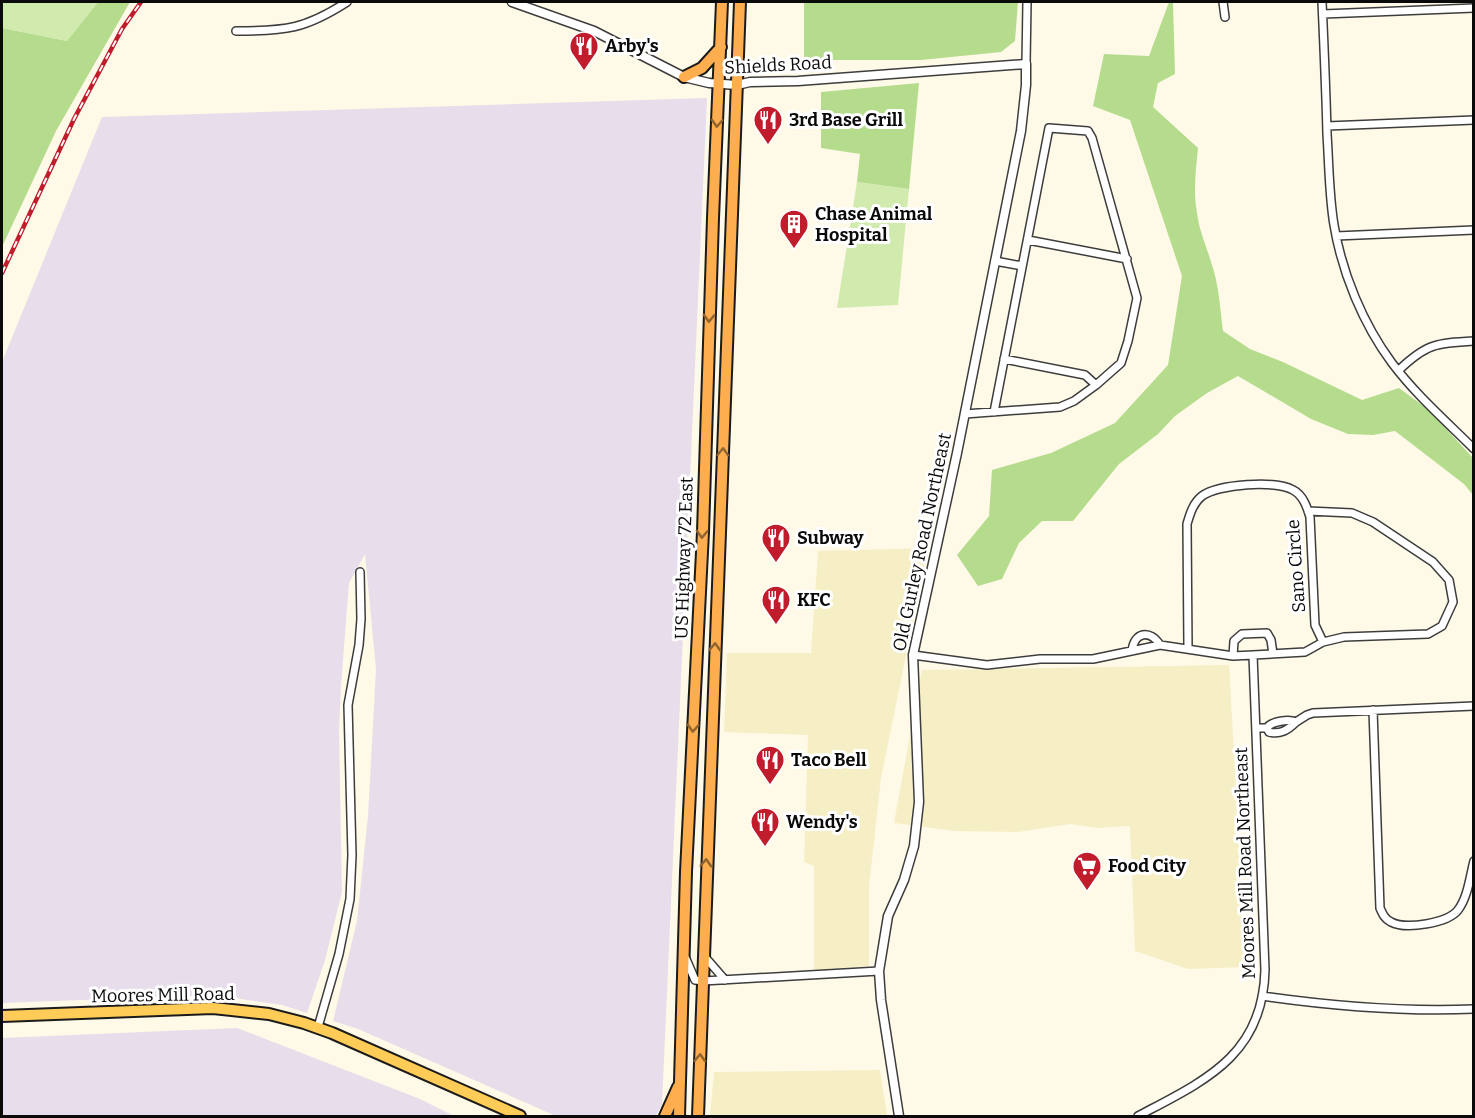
<svg xmlns="http://www.w3.org/2000/svg" width="1475" height="1118" viewBox="0 0 1475 1118" font-family="Bitter,serif">
	<style>
		.industrial { fill: #e8ddea }
		.farmland { fill: #f6efc6 }
		.green { fill: #d1ebaf }
		.forest { fill: #b5dc8d }
		.lines { fill: none; stroke-linecap: round; stroke-linejoin: round }
		.minor-casing { stroke: #3d3d3d; stroke-width: 10 }
		.tertiary-casing { stroke: #3d3d3d; stroke-width: 11 }
		.primary-casing { stroke: #1b1b1b; stroke-width: 14 }
		.trunk-casing { stroke: #1b1b1b; stroke-width: 14 }
		.minor { stroke: #fff; stroke-width: 7 }
		.tertiary { stroke: #fff; stroke-width: 8 }
		.primary { stroke: #ffcd57; stroke-width: 10 }
		.trunk { stroke: #feae4e; stroke-width: 10 }
		.rail-casing { stroke: #c01c2c; stroke-width: 4.5 }
		.rail { stroke: #fff; stroke-width: 2; stroke-dasharray: 7; stroke-linecap: butt }
		.oneway { stroke: #90642f }
		.labels { text-anchor: middle; stroke-width: 6; stroke-linejoin: round; paint-order: stroke }
		.poi-label { font-size: 18px; font-weight: bold; fill: #0a0a0a; stroke: #fff; text-anchor: start }
		.street-label { font-size: 18px; fill: #0a0a0a; stroke: #fff }
	</style>
	<rect width="100%" height="100%" fill="#fff9e7"/>
	<path class="industrial" d="M707,98L662,1104L656,1116H556L358,1029L333,1021L357,921L368,816L376,669L365,554L349,583L341,686L339,731L342,892L325,960L307,1013L282,1005L214,995L2,1003V362L102,117Z
		M237,1028L420,1099L454,1116H2V1038Z"/>
	<path class="farmland" d="M928,548L881,778L869,886V966L814,970V866L804,862L808,735L724,732L727,653H811L818,551Z
		M1229,665L1246,967L1188,969L1135,951L1130,826L1098,828L1070,824L1018,832L954,831L894,823L922,670Z
		M880,1070L887,1116H710L714,1072Z"/>
	<path class="green" d="M2,2H98L67,41L2,28Z
		M857,182L909,189L898,305L837,308Z"/>
	<path class="forest" d="M98,2H130L56,131L2,247V28L67,41Z
		M804,2H1018L1015,41L1001,52L921,60H804Z
		M1169,2H1173L1175,74L1158,83L1153,107L1198,148C1196,169 1193,191 1197,213C1199,230 1206,245 1211,262C1219,284 1220,308 1223,331L1250,349L1283,362L1362,400L1399,388L1429,410L1473,458V495L1464,484L1395,431L1373,435L1348,434L1311,419L1238,376L1207,393L1175,416L1158,434L1119,464L1073,521H1042L1019,543L1002,579L978,586L957,555L989,516L992,470L1051,453L1115,423L1168,365L1182,276L1130,120L1093,106L1104,54L1149,56Z
		M919,83L909,189L857,182L860,154L821,148V92Z"/>
	<g class="lines">
		<g class="minor-casing">
			<path id="minor" d="M1223,2L1225,17
				M1322,2C1324,46 1326,90 1327,134C1329,164 1329,195 1334,225C1342,273 1363,324 1392,363C1416,395 1446,421 1474,449
				M1323,14L1474,8
				M236,31C286,31 305,29 347,2
				M1026,64L1027,2
				M1327,126L1474,120
				M1336,236L1474,230
				M1028,240L1127,259
				M995,261L1022,266
				M1004,359L1085,375L1096,385
				M1399,370C1426,344 1436,343 1474,341
				M965,414L1060,407L1074,401L1096,385L1121,363L1128,341L1137,298L1092,138L1088,131L1049,128L994,412
				M1188,648L1187,524C1190,514 1193,503 1202,496C1218,484 1276,480 1293,490C1303,495 1307,507 1310,517L1315,625L1323,642
				M1132,651C1134,632 1150,629 1160,645
				M913,655L987,665L1040,659H1093L1160,645L1233,656L1253,655L1305,652L1323,642L1344,637L1428,634L1442,626L1453,602L1449,580L1433,562L1373,522L1352,513L1308,511
				M1233,656L1234,641L1242,634L1267,633L1271,640L1273,654
				M1373,710L1380,908C1383,915 1385,919 1391,922C1406,930 1448,923 1458,910C1468,897 1470,876 1474,861
				M1296,722L1307,715L1313,713L1474,706
				M1256,728H1267L1269,732C1280,735 1288,730 1296,722C1289,719 1271,721 1267,728
				M705,957L725,980
				M686,959L695,980L703,981L879,971
				M1262,996C1332,1006 1403,1012 1474,1009
				M318,1027L339,954L350,899L352,855L348,705L359,645L361,619L360,572
				M1138,1116C1204,1081 1263,1056 1265,970L1253,655"/>
		</g>
		<g class="tertiary-casing">
			<path id="tertiary" d="M512,2L594,31L684,77L709,83L737,85L750,82L798,81L1026,64V85L1021,131L957,453L913,655L919,802L914,846L904,880L888,916L879,971L881,1000L899,1116"/>
		</g>
		<g class="primary-casing">
			<path id="primary" d="M2,1016L213,1008L269,1014L304,1023L332,1033L520,1116"/>
		</g>
		<g class="trunk-casing">
			<path id="trunk" d="M684,77L702,68L721,47
				M665,1116L678,1087
				M679,1116L686,872L703,532L713,218L722,2
				M698,1116L740,2"/>
		</g>
		<use href="#minor" class="minor"/>
		<use href="#tertiary" class="tertiary"/>
		<use href="#primary" class="primary"/>
		<use href="#trunk" class="trunk"/>
		<g class="rail-casing">
			<path id="rail" d="M2,273L74,119L122,29L141,2"/>
		</g>
		<use href="#rail" class="rail"/>
	</g>
	<defs><path id="oneway-chevron" d="M-2-3.5L2.5 0L-2 3.5" fill="none" stroke-width="1.6" stroke-linecap="round" stroke-linejoin="round" transform="scale(1.5)"/></defs>
	<g class="oneway">
		<use href="#oneway-chevron" transform="translate(717 123) rotate(93)"/>
		<use href="#oneway-chevron" transform="translate(709 318) rotate(92)"/>
		<use href="#oneway-chevron" transform="translate(723 452) rotate(-88)"/>
		<use href="#oneway-chevron" transform="translate(702 534) rotate(92)"/>
		<use href="#oneway-chevron" transform="translate(715 647) rotate(-88)"/>
		<use href="#oneway-chevron" transform="translate(693 728) rotate(93)"/>
		<use href="#oneway-chevron" transform="translate(706 863) rotate(-88)"/>
		<use href="#oneway-chevron" transform="translate(700 1058) rotate(-88)"/>
	</g>
	<defs>
		<g id="restaurant-pin" transform="scale(1.5)"><path d="M0 17L-7.5 6A9.5 9.5 0 1 1 7.5 6Z" fill="#c01c2c" stroke="#fff"/><path d="M-5-6h1v4h1v-4h1v4h1v-4h1v5L-1.5 .5V6h-2V.5L-5-1ZM5-6V6H3V1.5H1.5Q1.5-4 5-6Z" fill="#fff"/></g>
		<g id="building-pin" transform="scale(1.5)"><path d="M0 17L-7.5 6A9.5 9.5 0 1 1 7.5 6Z" fill="#c01c2c" stroke="#fff"/><path d="M-4-6H4V6H1V3H-1V6H-4ZM-2.5-4.3h1.7v1.8h-1.7ZM.8-4.3h1.7v1.8H.8ZM-2.5-1h1.7V.8h-1.7ZM.8-1h1.7V.8H.8Z" fill="#fff"/></g>
		<g id="supermarket-pin" transform="scale(1.5)"><path d="M0 17L-7.5 6A9.5 9.5 0 1 1 7.5 6Z" fill="#c01c2c" stroke="#fff"/><path d="M-6-5.5h2.5l.6 2H6L4.5 2H-2.5L-4.4-4H-6ZM-1.5 3.2a1.3 1.3 0 1 0 .1 0ZM3 3.2a1.3 1.3 0 1 0 .1 0Z" fill="#fff"/></g>
	</defs>
	<g fill-rule="evenodd">
		<use href="#restaurant-pin" x="584" y="46"/>
		<use href="#restaurant-pin" x="768" y="120"/>
		<use href="#building-pin" x="794" y="224"/>
		<use href="#restaurant-pin" x="776" y="538"/>
		<use href="#restaurant-pin" x="776" y="600"/>
		<use href="#restaurant-pin" x="770" y="760"/>
		<use href="#restaurant-pin" x="765" y="822"/>
		<use href="#supermarket-pin" x="1087" y="866"/>
	</g>
	<g class="labels">
		<g class="poi-label">
			<text x="605" y="52">Arby's</text>
			<text x="789" y="126">3rd Base Grill</text>
			<text x="815" y="220">Chase Animal<tspan x="815" dy="21">Hospital</tspan></text>
			<text x="797" y="544">Subway</text>
			<text x="797" y="606">KFC</text>
			<text x="791" y="766">Taco Bell</text>
			<text x="786" y="828">Wendy's</text>
			<text x="1108" y="872">Food City</text>
		</g>
		<g class="street-label">
			<text transform="translate(778 65) rotate(-3)" y="6">Shields Road</text>
			<text transform="translate(922 542) rotate(-78)" y="6">Old Gurley Road Northeast</text>
			<text transform="translate(684 558) rotate(-88)" y="6">US Highway 72 East</text>
			<text transform="translate(1296 566) rotate(-94)" y="6">Sano Circle</text>
			<text transform="translate(1245 863) rotate(-92)" y="6">Moores Mill Road Northeast</text>
			<text transform="translate(163 995) rotate(-1)" y="6">Moores Mill Road</text>
		</g>
	</g>
	<rect width="1475" height="1118" fill="none" stroke="#0a0a0a" stroke-width="6"/>
</svg>
